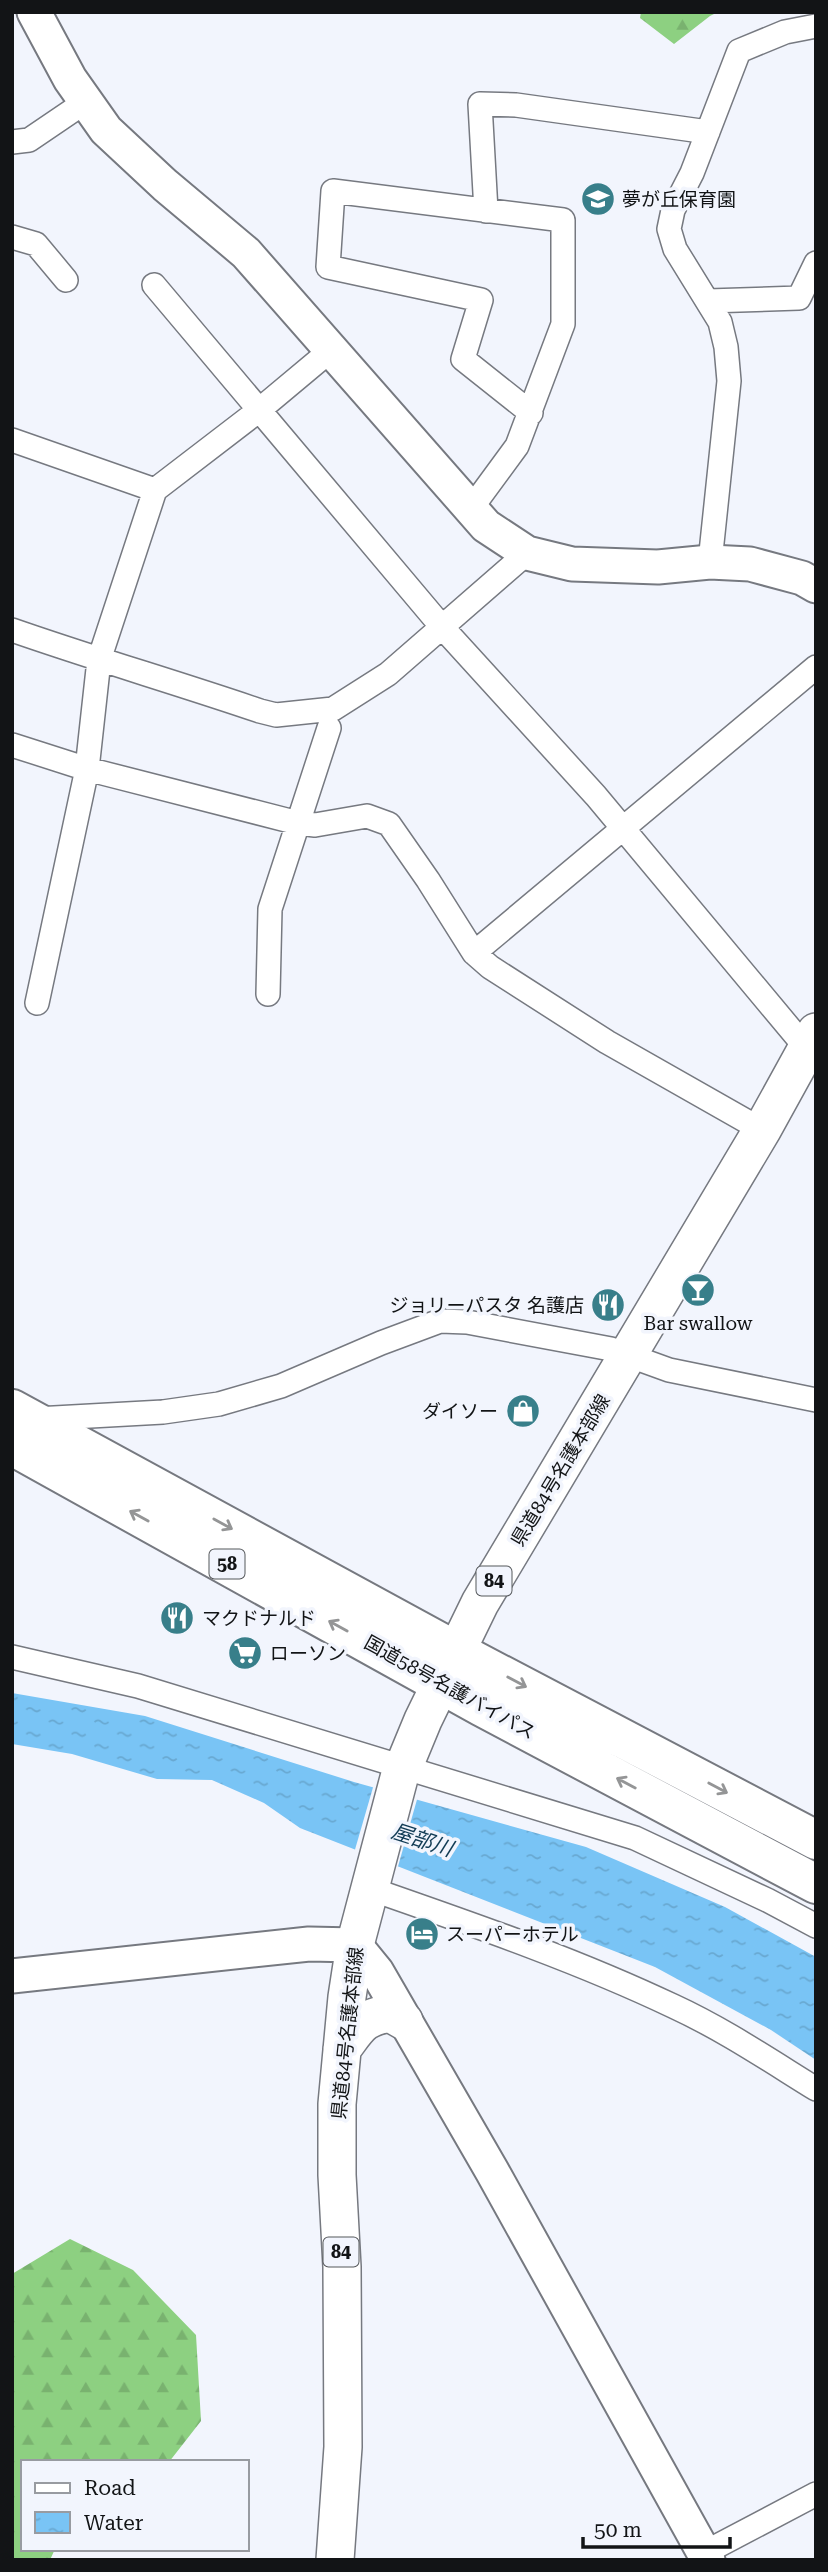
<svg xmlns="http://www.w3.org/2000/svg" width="828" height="2572" viewBox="0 0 828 2572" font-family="'Roboto Serif','Noto Sans JP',serif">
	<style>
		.forest { fill: url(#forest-firs) }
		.water { fill: url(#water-ripples) }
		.pier { fill: #f2f5fd }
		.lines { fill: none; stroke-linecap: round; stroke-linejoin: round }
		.street-casing { stroke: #767980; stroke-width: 26 }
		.secondary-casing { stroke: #767980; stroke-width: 37 }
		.primary-casing { stroke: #767980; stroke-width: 40 }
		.highway-casing { stroke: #767980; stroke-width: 42 }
		.street { stroke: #fff; stroke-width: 23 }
		.secondary { stroke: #fff; stroke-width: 33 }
		.primary { stroke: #fff; stroke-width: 37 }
		.highway { stroke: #fff; stroke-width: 38 }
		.oneway { stroke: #949596 }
		.labels { text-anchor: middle; stroke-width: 7; stroke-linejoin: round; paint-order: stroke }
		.shield { fill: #f2f5fd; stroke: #55585b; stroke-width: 2 }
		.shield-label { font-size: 18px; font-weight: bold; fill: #121416 }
		.poi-label { font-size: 19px; fill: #121416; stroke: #f2f5fd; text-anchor: start }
		.street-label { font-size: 19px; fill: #121416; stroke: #f2f5fd }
		.water-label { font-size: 21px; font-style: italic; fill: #123c55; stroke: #f2f5fd }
	</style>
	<defs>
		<pattern id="forest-firs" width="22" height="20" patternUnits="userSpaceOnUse" patternTransform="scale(1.75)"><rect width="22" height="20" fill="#8dd081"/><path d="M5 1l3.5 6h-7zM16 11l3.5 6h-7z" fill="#79b26f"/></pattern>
		<pattern id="water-ripples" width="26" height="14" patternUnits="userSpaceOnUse" patternTransform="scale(1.75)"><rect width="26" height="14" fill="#79c4f5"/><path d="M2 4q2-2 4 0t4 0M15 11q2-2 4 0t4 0" fill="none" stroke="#68a8d1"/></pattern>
	</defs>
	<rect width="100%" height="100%" fill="#f2f5fd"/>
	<path class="forest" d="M641,12H718L710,16L674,44L640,18Z
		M70,2239L133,2270L196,2335L201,2421L169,2462H23V2549H55L50,2560H12V2274Z"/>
	<path class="water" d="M12,1693L145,1716L354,1782L586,1847L725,1907L816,1957V2060L771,2030L655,1967L300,1828L264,1803L212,1780L157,1779L72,1754L12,1744Z"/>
	<path class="pier" d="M374,1784L418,1796L397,1870L354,1853Z"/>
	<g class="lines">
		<g class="street-casing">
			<path id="street" d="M12,142L29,140L85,102
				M486,211L480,104L516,105L708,132
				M12,237L36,244L66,280
				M154,285L442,627L596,796L807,1049
				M708,301L799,298L816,263
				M12,440L155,490
				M470,510L517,446L563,324V220L333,191L328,267L481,300L463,359L531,413
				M710,562L729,381L726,347L720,322L675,249L669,229L673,210L692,173L739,51L785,32L816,26
				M12,630C95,659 178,683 260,711L276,715L333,709L388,674L527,553
				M12,745L87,769L298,823L315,825L367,816L389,824L428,880L474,953L490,967L607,1042L762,1130
				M474,953L816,667
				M268,994L270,909L329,728
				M37,1003L87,769L99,660L155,490L258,411L331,350
				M36,1419L163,1412L219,1404L281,1386L381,1343L440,1321L467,1322L611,1349L669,1370L816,1400
				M12,1657L138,1686L635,1838L767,1900L816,1926
				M368,1888C471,1924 574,1959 673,2006C723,2029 769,2060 816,2089
				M704,2553L816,2494"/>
		</g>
		<g class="secondary-casing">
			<path id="secondary" d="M34,12L70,79L106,130L165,185L246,253L486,526L527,553L572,564L658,567L710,562L750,564L802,578L816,586
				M12,1976L309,1944L355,1945L377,1972L492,2171L708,2560"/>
		</g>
		<g class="primary-casing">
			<path id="primary" d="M342,2049C359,2027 361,2018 390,2013L404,2021
				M335,2560L343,2447L342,2267L337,2175V2104L347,1997L355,1945L399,1778L423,1720L480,1603L762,1130L816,1032"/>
		</g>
		<g class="highway-casing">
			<path id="highway" d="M12,1409L456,1651L816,1840
				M12,1446L482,1707L816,1884"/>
		</g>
		<use href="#street" class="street"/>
		<use href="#secondary" class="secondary"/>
		<use href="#primary" class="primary"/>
		<use href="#highway" class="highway"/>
	</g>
	<defs><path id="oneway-shaft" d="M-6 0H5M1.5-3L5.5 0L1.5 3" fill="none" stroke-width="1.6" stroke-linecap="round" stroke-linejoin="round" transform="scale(1.75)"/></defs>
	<g class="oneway">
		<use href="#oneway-shaft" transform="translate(139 1516) rotate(-151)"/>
		<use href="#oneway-shaft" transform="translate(223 1524) rotate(29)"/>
		<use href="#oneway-shaft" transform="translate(338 1626) rotate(-151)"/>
		<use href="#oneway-shaft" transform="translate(517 1682) rotate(28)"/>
		<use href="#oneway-shaft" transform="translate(626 1783) rotate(-152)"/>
		<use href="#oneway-shaft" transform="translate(718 1788) rotate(28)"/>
	</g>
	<defs>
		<g id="school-disc" transform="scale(1.75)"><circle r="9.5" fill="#387f8a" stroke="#f2f5fd"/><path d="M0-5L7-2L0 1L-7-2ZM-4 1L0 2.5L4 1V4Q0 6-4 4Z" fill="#fff"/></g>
		<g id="bar-disc" transform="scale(1.75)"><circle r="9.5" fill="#387f8a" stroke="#f2f5fd"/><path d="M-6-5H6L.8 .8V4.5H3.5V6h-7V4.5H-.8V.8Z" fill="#fff"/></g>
		<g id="restaurant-disc" transform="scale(1.75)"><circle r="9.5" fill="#387f8a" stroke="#f2f5fd"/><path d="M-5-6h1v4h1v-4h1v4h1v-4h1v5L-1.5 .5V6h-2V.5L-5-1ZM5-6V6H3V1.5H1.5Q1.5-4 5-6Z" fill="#fff"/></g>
		<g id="shop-disc" transform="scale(1.75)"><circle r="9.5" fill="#387f8a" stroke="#f2f5fd"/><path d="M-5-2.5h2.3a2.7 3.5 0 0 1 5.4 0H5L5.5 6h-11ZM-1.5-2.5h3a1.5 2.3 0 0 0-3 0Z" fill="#fff"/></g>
		<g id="supermarket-disc" transform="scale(1.75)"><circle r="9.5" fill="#387f8a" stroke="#f2f5fd"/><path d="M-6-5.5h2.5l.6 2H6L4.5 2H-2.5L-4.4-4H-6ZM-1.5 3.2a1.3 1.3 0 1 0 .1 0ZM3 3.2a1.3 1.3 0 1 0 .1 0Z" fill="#fff"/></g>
		<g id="hotel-disc" transform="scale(1.75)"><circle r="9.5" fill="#387f8a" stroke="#f2f5fd"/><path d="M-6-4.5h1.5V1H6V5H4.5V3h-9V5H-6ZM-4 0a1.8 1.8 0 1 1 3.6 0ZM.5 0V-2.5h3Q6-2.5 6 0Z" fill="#fff"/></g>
	</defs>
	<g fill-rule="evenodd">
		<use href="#school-disc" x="598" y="199"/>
		<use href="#bar-disc" x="698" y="1290"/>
		<use href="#restaurant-disc" x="608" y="1305"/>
		<use href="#shop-disc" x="523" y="1411"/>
		<use href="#restaurant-disc" x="177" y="1618"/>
		<use href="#supermarket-disc" x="245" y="1653"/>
		<use href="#hotel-disc" x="422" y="1934"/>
	</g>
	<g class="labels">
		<g class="shield">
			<rect x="209.5" y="1549.5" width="35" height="29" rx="5"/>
			<rect x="476.5" y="1566.5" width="35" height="29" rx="5"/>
			<rect x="323.5" y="2237.5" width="35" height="29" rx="5"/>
		</g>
		<g class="shield-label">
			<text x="227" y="1570">58</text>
			<text x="494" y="1587">84</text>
			<text x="341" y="2258">84</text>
		</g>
		<g class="poi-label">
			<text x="622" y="206">夢が丘保育園</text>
			<text x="584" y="1312" text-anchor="end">ジョリーパスタ 名護店</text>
			<text x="698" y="1330" text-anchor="middle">Bar swallow</text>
			<text x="498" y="1418" text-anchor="end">ダイソー</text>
			<text x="202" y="1625">マクドナルド</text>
			<text x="270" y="1660">ローソン</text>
			<text x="446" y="1941">スーパーホテル</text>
		</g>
		<g class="street-label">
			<text transform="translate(560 1470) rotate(-59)" y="7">県道84号名護本部線</text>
			<text transform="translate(450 1687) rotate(29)" y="7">国道58号名護バイパス</text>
			<text transform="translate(347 2033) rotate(-84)" y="7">県道84号名護本部線</text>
		</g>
		<g class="water-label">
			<text transform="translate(422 1840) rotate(18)" y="7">屋部川</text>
		</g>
	</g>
	<rect width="828" height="2572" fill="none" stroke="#121416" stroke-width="28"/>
	<rect x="21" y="2460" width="228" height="91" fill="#f2f5fd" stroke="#989ba1" stroke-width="2"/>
	<rect x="35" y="2483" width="35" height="10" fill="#ffffff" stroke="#989ba1" stroke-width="2"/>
	<text x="84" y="2495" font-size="21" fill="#121416">Road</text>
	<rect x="35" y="2512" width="35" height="21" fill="url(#water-ripples)" stroke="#989ba1" stroke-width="2"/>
	<text x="84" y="2530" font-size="21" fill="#121416">Water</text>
	<path d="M583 2537v10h147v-10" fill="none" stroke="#121416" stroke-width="3.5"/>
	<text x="594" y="2537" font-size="21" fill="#121416" stroke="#f2f5fd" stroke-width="5" paint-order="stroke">50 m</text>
</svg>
